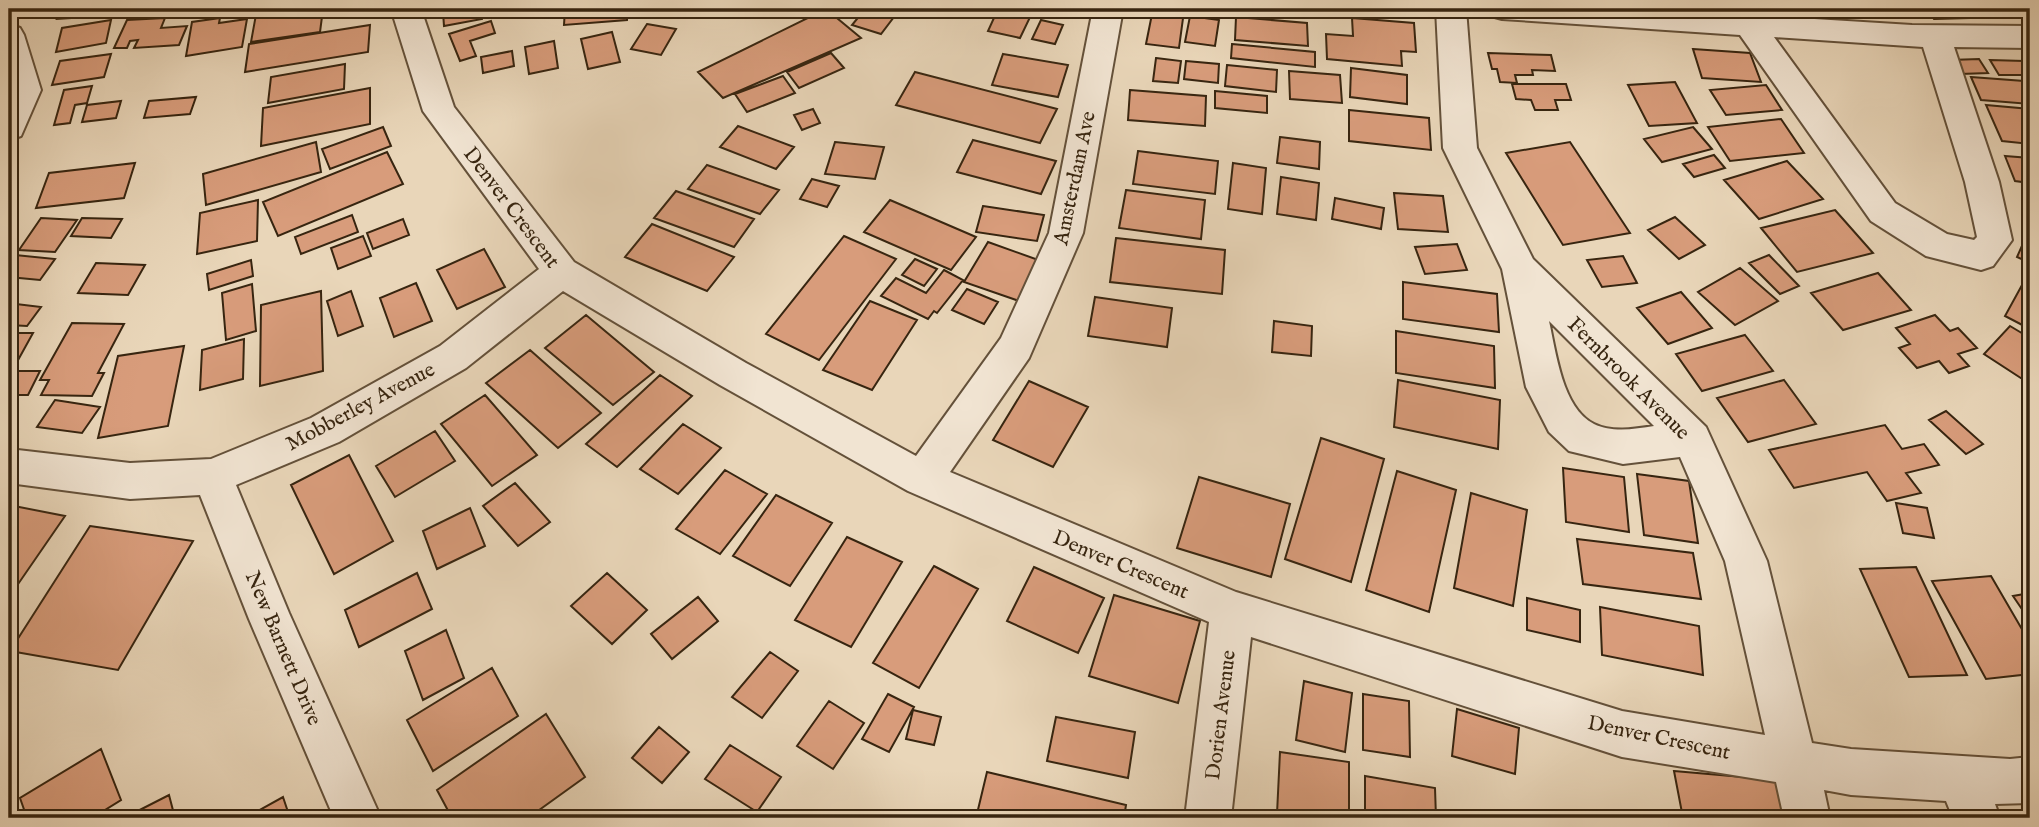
<svg xmlns="http://www.w3.org/2000/svg" width="2039" height="827" viewBox="0 0 2039 827" font-family="'IM FELL English',serif">
	<style>
		.building { fill: #d89c7b; stroke: #372510; stroke-width: 2 }
		.lines { fill: none; stroke-linecap: round; stroke-linejoin: round }
		.minor-casing { stroke: #64513a; stroke-width: 4 }
		.minor { fill: #f1e4d2; fill-rule: evenodd }
		.labels { text-anchor: middle; stroke-width: 6; stroke-linejoin: round; paint-order: stroke }
		.street-label { font-size: 21px; fill: #372510; stroke: #f1e4d2 }
	</style>
	<rect width="100%" height="100%" fill="#e9d6b9"/>
	<filter id="stains"><feTurbulence type="fractalNoise" baseFrequency=".00286" numOctaves="4"/><feColorMatrix values="0 0 0 0 .2 0 0 0 0 .09 0 0 0 0 .02 0 0 0 .5 -.17"/></filter>
	<radialGradient id="worn" r=".72"><stop offset=".6" stop-color="#630" stop-opacity="0"/><stop offset="1" stop-color="#630" stop-opacity=".3"/></radialGradient>
	<path class="building" d="M62,9H172L170,12L57,19Z
		M257,9H323L320,32L251,42Z
		M329,9H368V11L328,16Z
		M462,9H482V19L444,26L443,12Z
		M565,9H628L627,20L564,25Z
		M778,9H811L803,18Z
		M826,9L861,38L723,98L698,72Z
		M865,9H900L881,34L852,25Z
		M998,9L1033,11L1020,38L988,31Z
		M1153,9L1184,11L1179,48L1146,44Z
		M1927,9H2000L2006,17L1934,19Z
		M2014,9H2030V18H2020Z
		M1190,16L1219,20L1215,46L1185,42Z
		M1236,17L1307,23L1308,46L1235,40Z
		M165,18L161,28L187,26L179,45L134,48L138,40L130,41L127,48H114L127,20Z
		M220,18L219,23L247,19L242,47L186,56L192,22Z
		M1352,18L1414,23L1416,52L1401,51L1402,66L1327,59L1326,34L1353,36Z
		M111,20L106,43L56,52L62,28Z
		M1041,20L1063,25L1055,44L1032,39Z
		M491,21L495,33L470,41L476,56L460,61L449,34Z
		M647,24L676,29L661,55L631,49Z
		M370,25L368,52L245,72L249,44Z
		M612,32L620,62L588,69L581,39Z
		M554,41L558,68L529,74L525,47Z
		M1232,44L1315,52V67L1231,58Z
		M1693,49L1750,53L1761,82L1702,78Z
		M512,51L514,66L483,73L481,57Z
		M831,53L844,68L799,88L787,72Z
		M1488,53L1551,55L1555,71L1532,70L1533,75H1515L1517,83L1500,82L1497,69H1492Z
		M111,54L104,77L52,85L60,61Z
		M1003,54L1068,65L1058,97L992,85Z
		M1156,58L1181,61L1178,83L1153,81Z
		M1979,59L1988,73L1960,74L1951,60Z
		M1990,60L2024,61L2030,75H1999Z
		M1186,61L1219,64L1218,83L1184,79Z
		M345,64L344,89L268,103L271,77Z
		M1227,65L1277,70L1276,92L1225,86Z
		M1351,68L1407,75V104L1350,97Z
		M1289,71L1340,75L1342,103L1290,99Z
		M915,72L1057,109L1040,143L896,105Z
		M783,76L795,93L747,112L735,94Z
		M1971,77L2024,81L2030,93V104L1981,100Z
		M1675,82L1697,123L1649,126L1628,85Z
		M1512,84H1566L1571,100H1555L1558,110H1535L1531,100L1516,99Z
		M1766,85L1782,110L1726,115L1710,90Z
		M92,86L87,103L75,105L70,123L54,125L64,90Z
		M370,88V124L261,146L263,108Z
		M1130,90L1206,96L1205,126L1128,120Z
		M1215,91L1267,96V113L1215,108Z
		M196,97L190,114L144,118L149,101Z
		M121,101L116,118L82,122L87,105Z
		M1986,105L2030,109V144L2002,141Z
		M813,109L820,123L802,130L794,115Z
		M1349,110L1429,118L1431,150L1349,141Z
		M1781,119L1804,153L1730,161L1708,127Z
		M738,126L794,147L776,169L720,147Z
		M383,127L391,146L330,169L322,149Z
		M1693,127L1712,149L1662,162L1644,139Z
		M1280,137L1320,142L1319,169L1277,163Z
		M973,140L1056,161L1041,194L957,172Z
		M316,142L321,172L206,205L203,174Z
		M835,142L884,147L875,179L825,174Z
		M1570,142L1630,233L1563,245L1506,153Z
		M1138,151L1218,161L1215,194L1133,184Z
		M387,152L403,184L278,236L263,202Z
		M1714,155L1725,168L1694,177L1683,164Z
		M2005,156L2030,158V183L2015,181Z
		M1787,161L1823,199L1759,219L1724,180Z
		M135,163L124,198L36,208L49,173Z
		M1233,163L1266,168L1262,214L1228,209Z
		M707,165L779,190L760,214L688,189Z
		M1281,177L1319,183L1316,220L1277,214Z
		M812,179L839,186L827,207L800,199Z
		M1126,190L1205,200L1201,239L1119,228Z
		M676,191L754,219L734,247L654,218Z
		M1394,193L1443,196L1448,232L1398,229Z
		M1335,198L1384,208L1381,229L1332,219Z
		M258,200L257,241L197,254L200,213Z
		M890,200L976,237L951,270L864,232Z
		M983,206L1044,215L1037,241L976,232Z
		M1835,210L1873,253L1797,272L1761,228Z
		M352,215L358,232L301,254L295,237Z
		M1675,217L1705,245L1679,259L1648,230Z
		M41,218L77,220L55,252L19,250Z
		M82,218L122,219L111,238L71,236Z
		M403,219L409,235L373,249L367,233Z
		M652,224L734,257L707,291L625,257Z
		M2029,230H2030V263L2017,257Z
		M363,236L371,256L338,269L331,248Z
		M844,236L896,259L819,360L766,334Z
		M1116,238L1225,250L1222,294L1110,282Z
		M988,242L1044,262L1022,302L964,282Z
		M1457,244L1467,270L1425,274L1415,247Z
		M484,249L505,287L457,309L437,270Z
		M15,255L55,259L40,280L9,277V264Z
		M1769,255L1799,286L1780,294L1749,263Z
		M1623,256L1637,283L1602,287L1587,260Z
		M915,259L937,269L924,286L902,275Z
		M251,260L253,276L209,290L207,274Z
		M96,263L145,265L128,295L78,293Z
		M1740,268L1778,301L1735,325L1698,292Z
		M944,270L963,280L937,313L934,311L928,319L881,296L896,278L926,293Z
		M1878,273L1911,310L1843,330L1811,293Z
		M2027,276L2030,278V329L2005,316Z
		M1403,282L1497,294L1499,332L1403,319Z
		M416,283L432,321L394,337L380,298Z
		M252,284L256,331L226,340L222,293Z
		M967,289L998,302L984,324L952,310Z
		M321,291L323,371L260,386L261,305Z
		M351,291L363,326L338,336L327,301Z
		M1681,292L1712,328L1668,344L1637,308Z
		M1095,297L1172,308L1167,347L1088,336Z
		M870,301L917,320L872,390L823,370Z
		M16,304L41,307L27,326L9,325V314Z
		M586,315L654,372L613,405L545,348Z
		M1935,315L1950,331L1958,328L1977,348L1958,354L1969,366L1949,373L1939,361L1917,368L1899,348L1910,344L1896,328Z
		M1274,321L1312,326L1311,356L1272,352Z
		M72,323L124,324L98,373H104L92,396L41,395L49,380H40Z
		M2010,326L2030,338V384L1984,354Z
		M1396,331L1494,346L1495,388L1396,373Z
		M9,333H33L12,371H40L28,395H9Z
		M1745,335L1773,371L1702,391L1676,354Z
		M244,339L243,379L200,390L202,350Z
		M184,346L168,426L98,438L118,356Z
		M530,350L601,413L558,448L486,383Z
		M660,375L692,396L617,467L586,444Z
		M1398,380L1500,400L1498,449L1394,427Z
		M1784,380L1816,424L1748,442L1717,398Z
		M1029,381L1088,407L1053,467L993,440Z
		M485,395L537,455L492,486L441,424Z
		M55,400L100,407L82,433L37,427Z
		M1946,411L1983,444L1966,454L1929,420Z
		M683,424L721,448L678,494L640,469Z
		M1885,425L1902,449L1924,444L1939,465L1906,473L1921,493L1887,501L1867,472L1794,488L1769,450Z
		M435,431L455,461L395,497L376,466Z
		M1321,438L1384,459L1351,582L1285,559Z
		M349,455L393,541L334,574L291,485Z
		M1563,468L1624,477L1629,532L1566,522Z
		M725,470L767,494L720,554L676,529Z
		M1397,471L1456,490L1429,612L1366,590Z
		M1637,474L1689,481L1698,543L1644,535Z
		M1199,477L1290,504L1271,577L1177,548Z
		M515,483L550,522L518,546L483,506Z
		M1471,493L1527,510L1513,606L1454,588Z
		M776,495L832,523L790,586L733,556Z
		M1896,503L1927,508L1934,538L1903,533Z
		M9,505L65,516L14,590L9,589Z
		M470,508L485,546L437,569L423,531Z
		M90,526L193,541L118,670L10,651Z
		M847,537L902,562L851,647L795,620Z
		M1577,539L1693,553L1701,599L1583,584Z
		M934,566L978,589L919,688L873,663Z
		M1034,567L1104,598L1078,653L1007,621Z
		M1916,567L1967,675L1909,677L1860,569Z
		M417,573L432,609L359,647L345,610Z
		M607,573L647,610L612,644L571,606Z
		M1991,576L2030,643V674L1986,679L1932,581Z
		M2030,593V621L2013,596Z
		M1114,595L1200,621L1178,703L1089,676Z
		M698,597L718,621L672,659L651,634Z
		M1527,598L1580,610V642L1527,630Z
		M1600,607L1699,626L1703,675L1602,655Z
		M446,630L464,678L423,700L405,651Z
		M770,652L798,671L762,718L732,697Z
		M492,668L518,716L433,771L407,720Z
		M1304,681L1352,693L1345,752L1296,740Z
		M888,694L914,707L889,752L862,739Z
		M1363,694L1409,701L1410,757L1363,750Z
		M829,701L864,723L833,769L797,746Z
		M1457,709L1519,728L1515,774L1452,756Z
		M913,710L941,717L934,745L906,739Z
		M546,714L585,777L528,818H452L437,790Z
		M1056,717L1135,732L1128,778L1047,761Z
		M659,727L689,752L662,783L632,758Z
		M730,745L781,777L757,812L705,779Z
		M101,749L121,800L92,818H27L20,798Z
		M1280,752L1349,762V818H1307L1277,814Z
		M1674,771L1777,780L1786,818H1683Z
		M987,772L1126,805L1124,818H976Z
		M1365,776L1435,788L1436,818H1365Z
		M169,795L175,818H124Z
		M283,797L290,818H245Z"/>
	<g class="lines">
		<g class="minor-casing">
			<path id="minor" d="M391,9H421L454,107L574,262L746,363L916,456L1001,338L1049,233L1093,9H1123L1083,233L1029,358L950,472L1236,592L1622,711L1765,735L1725,561L1680,457L1623,464L1569,451L1549,432L1526,387L1502,269L1443,148L1436,9H1466L1477,148L1533,259L1706,427L1767,561L1812,743L1851,749L2010,759L2030,757V803L1995,804L2000,818H1953L1946,801L1851,795L1824,790L1830,818H1784L1776,782L1622,757L1251,637L1231,818H1185L1209,622L908,491L720,385L563,291L466,368L339,442L236,485L289,613L381,818H334L249,619L200,495L130,499L9,483V449L130,463L211,459L311,418L440,346L539,269L423,111ZM1549,321L1654,426C1635,429 1612,433 1594,424C1562,408 1556,352 1549,321Z
				M1487,9H1655L1912,25L2030,26V48L1954,47L1999,182L2012,240L1993,266L1981,270L1926,256L1871,221L1740,35L1502,19L1491,16ZM1774,37L1923,47L1965,182L1977,237L1974,240L1947,234L1895,203Z
				M9,24L20,28L24,35L41,90L21,136L9,140Z"/>
		</g>
		<use href="#minor" class="minor"/>
	</g>
	<g class="labels">
		<g class="street-label">
			<text transform="translate(1074 178) rotate(-78)" y="7">Amsterdam Ave</text>
			<text transform="translate(512 207) rotate(53)" y="7">Denver Crescent</text>
			<text transform="translate(1629 378) rotate(45)" y="7">Fernbrook Avenue</text>
			<text transform="translate(360 406) rotate(-28)" y="7">Mobberley Avenue</text>
			<text transform="translate(1121 564) rotate(23)" y="7">Denver Crescent</text>
			<text transform="translate(284 648) rotate(67)" y="7">New Barnett Drive</text>
			<text transform="translate(1220 715) rotate(-83)" y="7">Dorien Avenue</text>
			<text transform="translate(1659 737) rotate(12)" y="7">Denver Crescent</text>
		</g>
	</g>
	<rect width="2039" height="827" fill="none" stroke="#e9d6b9" stroke-width="35"/>
	<rect x="10" y="10" width="2018" height="806" fill="none" stroke="#372510" stroke-width="3.5"/>
	<rect x="18" y="18" width="2004" height="792" fill="none" stroke="#372510" stroke-width="2"/>
	<rect width="100%" height="100%" filter="url(#stains)"/>
	<rect width="100%" height="100%" fill="url(#worn)"/>
</svg>
